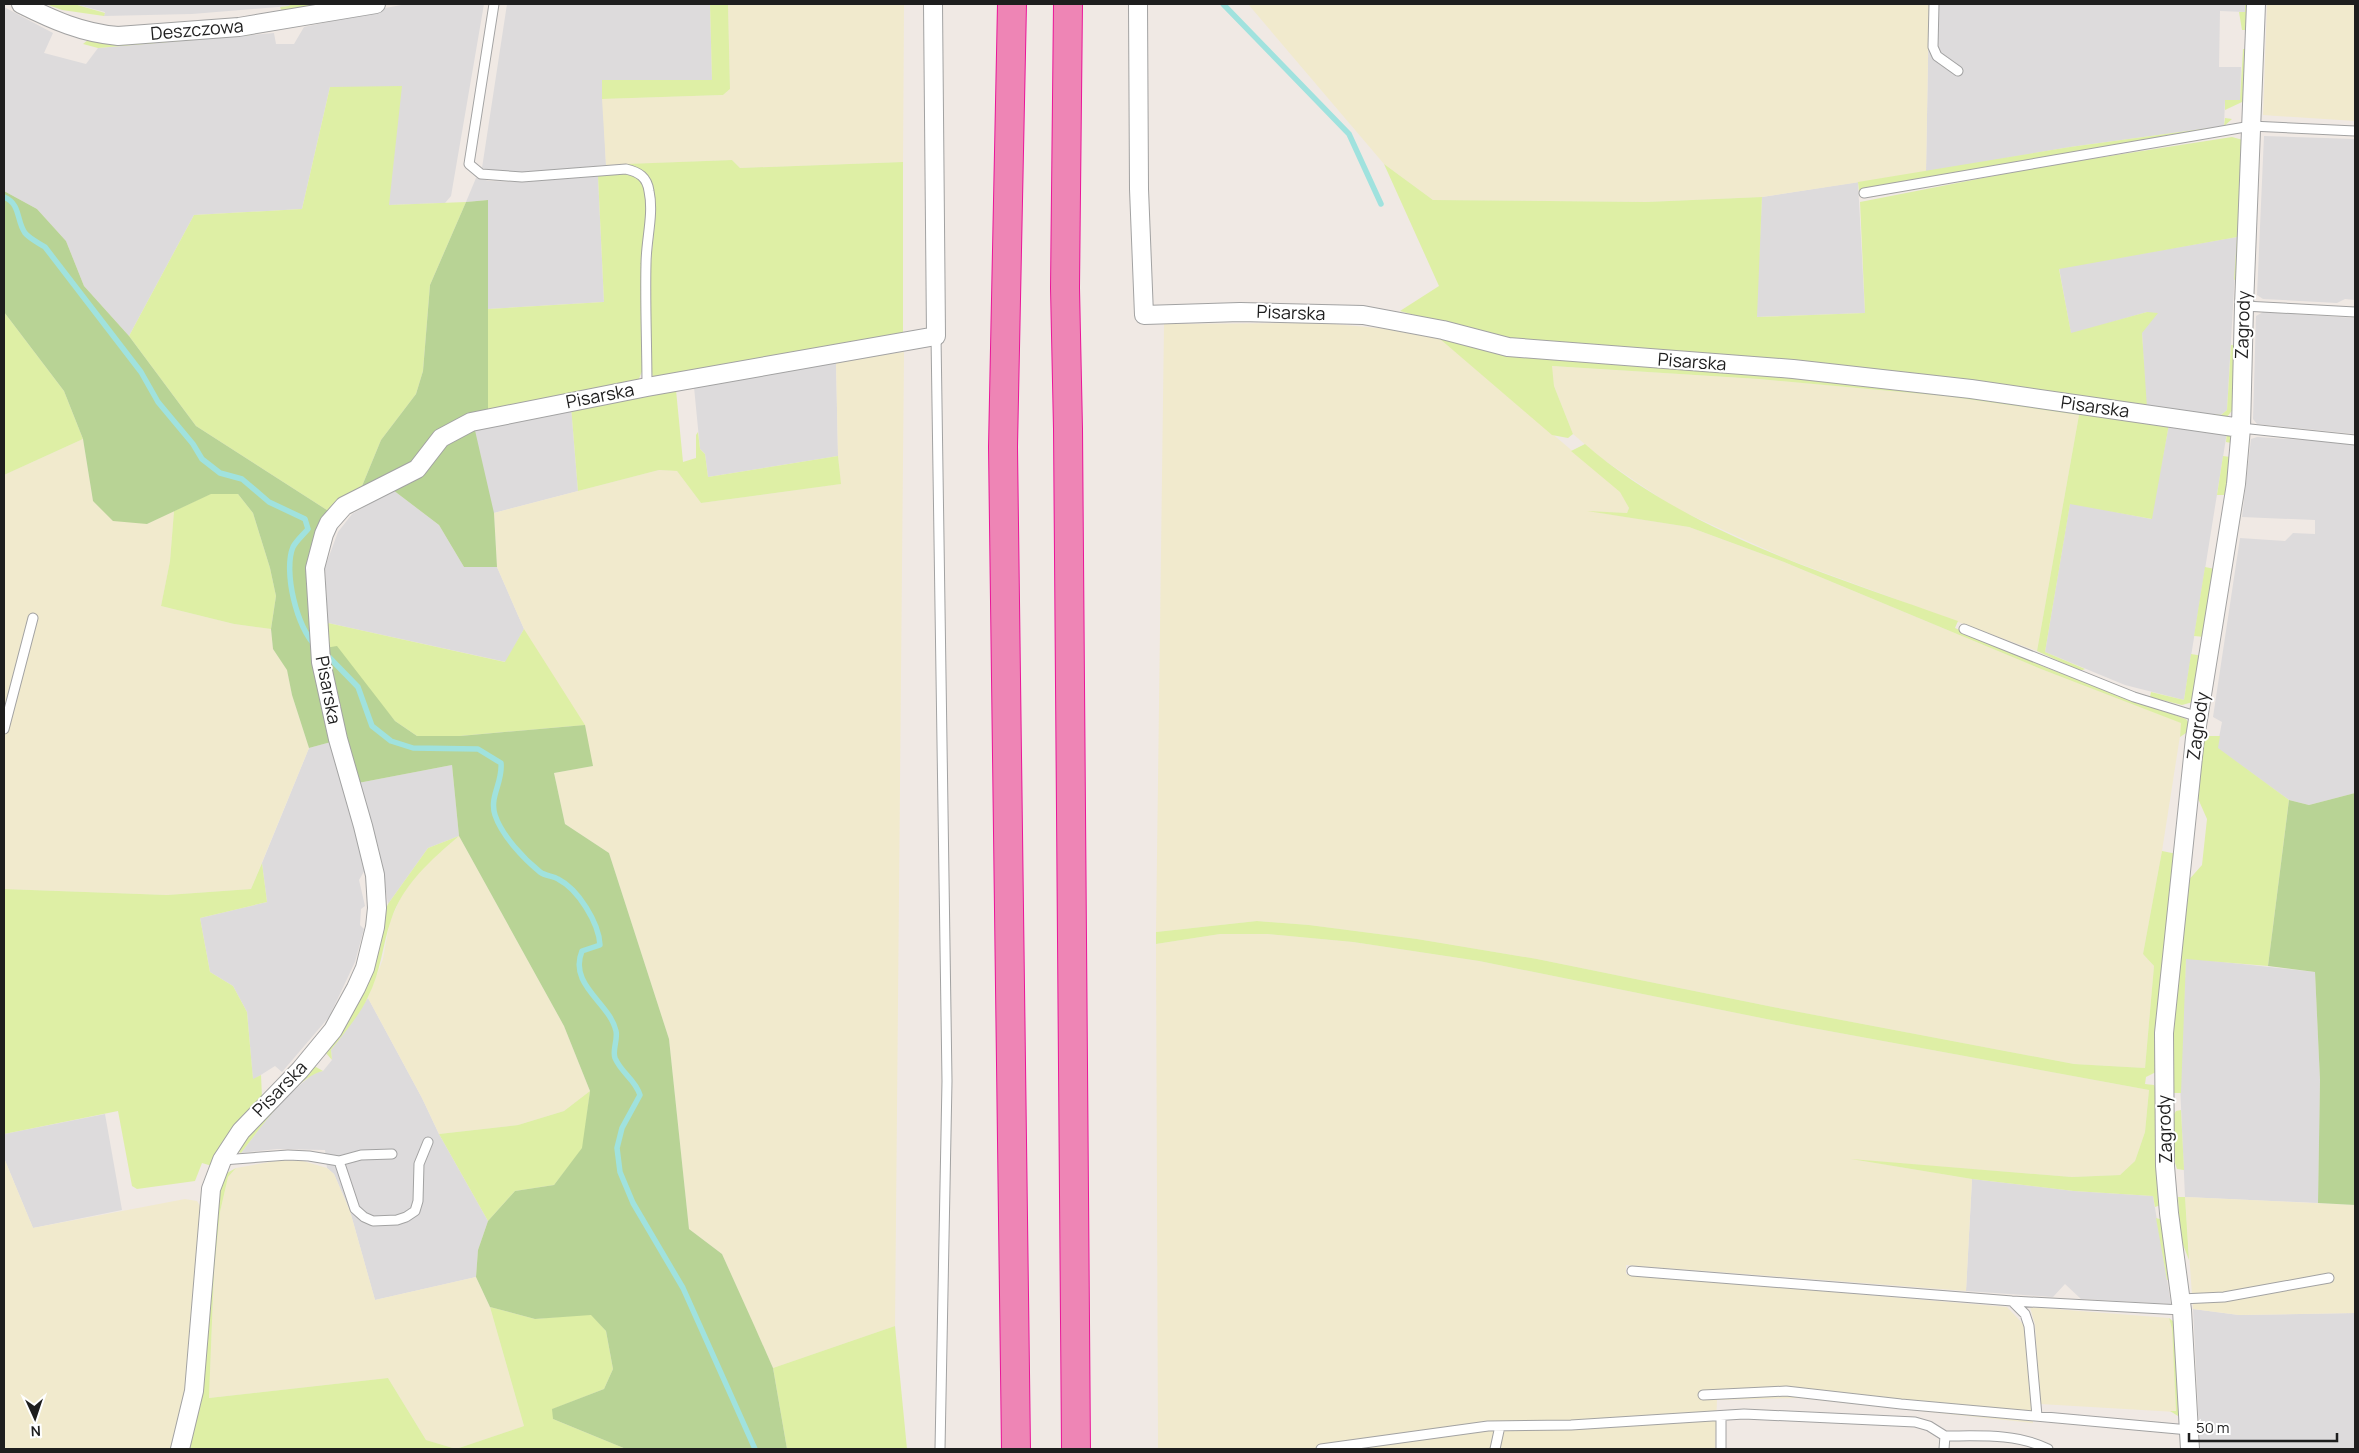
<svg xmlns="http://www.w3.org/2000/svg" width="2359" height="1453" viewBox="0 0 2359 1453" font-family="Manrope,sans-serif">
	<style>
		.residential { fill: #dddbdc }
		.farmland { fill: #f1eacd }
		.grass { fill: #deefa5 }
		.forest { fill: #b8d395 }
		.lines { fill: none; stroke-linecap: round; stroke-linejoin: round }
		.stream { stroke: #a0e2de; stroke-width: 5.5 }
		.service-casing { stroke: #a2a2a2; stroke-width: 11 }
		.minor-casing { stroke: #a2a2a2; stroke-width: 20 }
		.motorway-casing { stroke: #ea1599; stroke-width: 30 }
		.service { stroke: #fff; stroke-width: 9 }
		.minor { stroke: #fff; stroke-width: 18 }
		.motorway { stroke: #ee85b5; stroke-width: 28 }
		.labels { text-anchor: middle; stroke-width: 4; stroke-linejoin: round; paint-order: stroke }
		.street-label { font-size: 18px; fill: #1e1e1e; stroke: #fff }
	</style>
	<rect width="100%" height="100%" fill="#f0e9e4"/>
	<path class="residential" d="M74,4H290V6L192,14L104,16L105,12Z
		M407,4H484L451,196L445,203L389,205L330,87L302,209L194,215L129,336L84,286L66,241L37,209L4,191V7L53,33L44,53L86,64L98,48L274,33L276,44H294L304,27L346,18L347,15Z
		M507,4H710L712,80H602L606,165L523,173L498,172L482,168Z
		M1929,4H2245V12L2220,11L2219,67H2241L2240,100H2225L2224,126L2070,147L1926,172Z
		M2264,136L2355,139V300L2345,299L2337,303L2263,299L2257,295Z
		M598,176L604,302L488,309V200L466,202L476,178L490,181L524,182Z
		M1858,182L1865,313L1756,317L1762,197Z
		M2237,237L2227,410L2221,415L2146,408L2142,332L2147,312L2071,334L2059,268Z
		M2263,312L2355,318V434L2257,424L2253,419L2256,316Z
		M836,361L838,456L708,477L705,454L700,449L694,387Z
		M571,406L578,491L494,513L456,520L474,426Z
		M2169,424L2227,432L2184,700L2125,685L2045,652L2070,503L2151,519Z
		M2257,437L2355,443V793L2309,805L2289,800L2217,748L2222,722L2213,717L2240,538L2285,541L2293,533L2315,534V520L2242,517L2251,439Z
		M393,490L439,525L464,567H497L524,629L506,662L328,623L325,567L338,532L352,514Z
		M331,742L366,868L359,880L365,906L361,909L360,925L364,929L355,962L329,1017L282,1072L275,1066L253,1080L247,1012L233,986L210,972L200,918L267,902L262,863L309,748Z
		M452,765L459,836L428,848L388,904L379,849L358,783Z
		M2186,958L2315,972L2320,1080L2318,1203L2185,1197L2180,1084Z
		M368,998L422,1098L439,1134L488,1221L478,1250L476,1277L375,1300L350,1211L334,1174L327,1168L325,1150L277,1149L241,1153L268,1117L292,1092L314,1073L323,1071L332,1060L331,1050Z
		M105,1114L122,1210L33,1228L4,1158V1134Z
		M1972,1179L2074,1191L2153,1196L2171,1304L2081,1299L2065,1284L2053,1297L1966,1291Z
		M2193,1309L2239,1315L2355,1313V1449H2200Z"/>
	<path class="farmland" d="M728,4H904L903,162L740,168L732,160L606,165L602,99L723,95L730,89Z
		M1248,4H1929L1926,172L1762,197L1646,202L1433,200L1384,164Z
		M2267,4H2355V121L2263,115Z
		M1322,323L1433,333L1621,492L1629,508L1627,513L1595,512L1689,527L1784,562L2041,669L2182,723L2162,851L2143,954L2154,966L2145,1068L2074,1064L1773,1007L1537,959L1417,939L1309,925L1257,921L1156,932L1164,324Z
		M904,352L895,1326L773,1368L722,1254L689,1229L669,1039L609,853L565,824L554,773L593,766L524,629L497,567L494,513L659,470L677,471L701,503L840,484L838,456L836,361Z
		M1551,366L1759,379L1945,396L2079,415L2037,651L1787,559L1675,508L1601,458L1573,434L1554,386Z
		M83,439L93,501L147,524L174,511L170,561L161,606L234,624L271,629L273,649L287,669L292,695L309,748L251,889L167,895L4,889V475Z
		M459,836L564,1026L590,1091L564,1111L518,1125L439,1134L422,1098L368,998L383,959L390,921L403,893L426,864Z
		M1220,934H1268L1353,942L1479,961L1796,1025L2149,1090L2145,1132L2135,1161L2120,1175L2072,1177L1858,1160L1972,1179L1966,1291L1626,1265V1274L2007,1307L2025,1326L2033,1423L1799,1398L1717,1400L1715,1449H1158L1156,944Z
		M4,1158L33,1228L185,1199L197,1201L200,1206L188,1387L174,1449H4Z
		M282,1160L303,1161L327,1168L334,1174L350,1211L375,1300L476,1277L490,1307L524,1426L456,1449L426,1440L388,1378L209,1398L214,1271L220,1212L228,1177L236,1168Z
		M2185,1197L2355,1205V1313L2239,1315L2193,1309Z
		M2030,1307L2169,1318L2172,1329L2176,1412L2040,1404L2035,1325Z"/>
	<path class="grass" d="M46,4H74L105,13L104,16L62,10Z
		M290,4H338L282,12L280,7L289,6Z
		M710,4H728L730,89L723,95L602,99V80H712Z
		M2245,4H2252L2250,30H2242L2239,12H2245Z
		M251,31V35L98,48L83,44L88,40L110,42Z
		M2243,49H2249L2245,97L2242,102L2225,110V100H2240Z
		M402,86L389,205L466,202L430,285L423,371L416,394L381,440L360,491L330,512L196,426L129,336L194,215L302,209L330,87Z
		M2225,118L2232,119L2222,128L1997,165L1859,191L1858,182L2070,147L2224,126Z
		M2232,137L2243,140L2238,278L2234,280L2237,237L2059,269L2071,333L2147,312L2158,313L2142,333L2147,408L2221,415L2227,410L2231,345H2237L2234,408L2227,417L1503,340L1400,311L1439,286L1384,164L1433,200L1646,202L1762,197L1757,317L1865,313L1860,202L2039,167Z
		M732,160L740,168L903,162V338L653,380C648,343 648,302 651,265C652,243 659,209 653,189C648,175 639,169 626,164Z
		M619,173C630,174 639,175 644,187C653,209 643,240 642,264C641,299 643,334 643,369L638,381L488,413V309L604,302L598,176Z
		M4,312L64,391L83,439L4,475Z
		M1433,333L1855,381L2232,432L2231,443L2226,442L2227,432L2169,424L2152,519L2070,504L2045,652L2085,669L2080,671L2037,651L2079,415L1945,396L1759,379L1552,366L1554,386L1573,434L1568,438L1552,435Z
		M676,390L683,462L696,458V435L698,432L700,449L705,454L708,477L838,456L841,484L701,503L677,471L659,470L578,491L571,406Z
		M1585,444C1688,534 1831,575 1958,621L1955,628L2047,668L2186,719L2190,725L2189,731L2180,737L2181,723L2041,669L1784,562L1689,527L1587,511L1627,513L1629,508L1620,492L1571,451Z
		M2223,456L2230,457L2227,487L2224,495H2217Z
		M210,494H238L253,513L270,568L276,596L271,629L234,624L161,606L170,561L174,511Z
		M2205,567L2215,569L2205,637L2194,636Z
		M328,623L505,662L524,629L585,725L460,736H417L395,721L368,689L325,648Z
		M2191,654L2203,656L2193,702L2182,705L2150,697L2151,692L2184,700Z
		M2209,736H2220L2218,748L2289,800L2268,966L2186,959L2181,1093H2174L2172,1090V1006L2186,883L2202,865L2207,819L2196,794L2203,740Z
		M459,836C431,860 403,884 391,920C382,946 381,972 368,997C359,1016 344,1033 331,1050L332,1060L326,1053L327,1048L388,904L428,848Z
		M2162,851L2177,854L2156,1072L2146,1077L2145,1084L2154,1085L2156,1089L2161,1205L2155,1207L2153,1196L2074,1191L1972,1179L1851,1159L2072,1177L2120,1175L2135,1161L2145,1132L2149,1090L1796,1025L1479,961L1353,942L1268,934H1220L1156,944V932L1257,921L1309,925L1417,939L1537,959L1773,1007L2074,1064L2145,1068L2154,966L2143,954Z
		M262,863L267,902L200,918L210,972L233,986L247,1012L253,1079L261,1075L262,1097L212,1166L202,1163L195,1181L137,1189L132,1186L118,1111L4,1134V889L167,895L251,889Z
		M316,1067L323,1071C298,1075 257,1132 241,1153L236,1150L247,1134L309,1068Z
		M590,1091L583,1148L554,1185L515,1191L488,1221L439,1134L518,1125L564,1111Z
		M2181,1110L2184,1170L2177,1169L2175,1163L2173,1116L2176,1111Z
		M236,1168L228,1177L220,1212L214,1271L209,1398L388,1378L426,1440L456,1449L524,1426L490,1307L535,1319L591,1314L606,1331L613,1369L604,1389L553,1409V1419L626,1449H187L213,1221L222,1181L227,1173Z
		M2178,1197H2185L2189,1260L2180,1237Z
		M2156,1218L2163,1220L2171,1279L2167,1280Z
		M2169,1318L2174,1322L2181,1415L2178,1416L2170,1411H2176L2172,1329Z
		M895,1326L907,1449H787L773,1368Z"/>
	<path class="forest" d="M4,191L37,209L66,241L84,286L129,336L196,426L330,512L318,535L331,742L309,748L292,695L287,670L273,649L271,629L276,596L270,568L253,513L238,494H211L147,524L113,521L93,501L83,439L64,391L4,312Z
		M488,200V413L417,462L360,491L381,440L416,394L423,371L430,285L466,202Z
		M474,426L494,513L497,567H464L439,525L393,490L439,446Z
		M337,646L395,721L417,736H460L585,725L593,766L554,773L565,824L609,853L669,1039L689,1229L722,1254L754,1325L773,1368L787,1449H626L553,1419L552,1409L604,1389L613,1369L606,1331L591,1315L535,1319L490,1307L476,1277L478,1250L488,1221L515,1191L554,1185L582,1148L590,1091L564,1026L459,836L452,765L358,783L344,737L325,648Z
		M2355,793V1205L2318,1203L2320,1080L2315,972L2268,966L2289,800L2309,805Z"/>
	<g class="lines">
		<path class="stream" d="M1223,4L1349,134L1381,204
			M4,197C21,204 16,220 25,233C30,239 39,243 45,247L141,372L158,402L193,444L202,459L220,473L242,479L269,502L305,519L308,529C303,535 296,541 293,547C283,571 297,629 316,646
			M325,653L358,687L372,726L391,741L413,748L478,749L501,763C503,783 489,796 495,815C502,836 524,859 540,872C545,876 553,876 558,879C578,889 599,923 600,945L582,951C568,985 610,1003 616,1031C618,1040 612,1050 615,1058C622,1074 635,1079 640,1095L622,1128L617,1148L620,1172L633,1203L683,1288L755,1449"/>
		<g class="service-casing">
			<path id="service" d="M494,4L469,164L481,174L522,177L626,169C639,172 647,177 649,191C654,214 646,240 646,264C645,305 647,346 647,387
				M1934,4L1933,47L1937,56L1958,71
				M1864,193L2251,126L2355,131
				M2244,306L2355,312
				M936,336L947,1081L940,1449
				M2241,428L2355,440
				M1964,629L2134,697L2199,717
				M4,729L33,618
				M222,1160L288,1155L309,1156L339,1161L355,1209L364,1217L373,1221L397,1220L406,1217L415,1211L418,1201L419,1164L428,1142
				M339,1161L361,1155L392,1154
				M1632,1271L2012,1301L2182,1310
				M2181,1299L2224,1297L2329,1278
				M2012,1301L2025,1314L2029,1326L2037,1416
				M1703,1395L1786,1391L1901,1404L2189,1430
				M1945,1436C1979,1436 2016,1433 2048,1449
				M1321,1449L1488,1426L1571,1425L1744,1414L1915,1422L1929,1426L1945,1436L1944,1449
				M1495,1449L1500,1426
				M1721,1449V1417"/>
		</g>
		<g class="minor-casing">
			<path id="minor" d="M21,4C53,20 82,33 118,36L239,27L376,4
				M1138,4L1139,189L1144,315L1240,312L1363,315L1443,330L1508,347L1793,369L1971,389L2241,428
				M180,1449L194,1391L211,1189L222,1160L241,1131L300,1070L333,1030L356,988L365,968L375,927L377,908L375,875L363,826L338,739L321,662L315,568L324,534L329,523L344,506L417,469L441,438L471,422L647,387L936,336L933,4
				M2190,1449L2182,1310L2169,1213L2165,1166L2164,1033L2195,738L2236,484L2241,428L2244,306L2256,4"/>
		</g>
		<g class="motorway-casing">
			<path id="motorway" d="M1012,4L1003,447L1016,1449
				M1068,4L1065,288L1068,429L1076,1449"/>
		</g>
		<use href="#service" class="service"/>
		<use href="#minor" class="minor"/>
		<use href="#motorway" class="motorway"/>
	</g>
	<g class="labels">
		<g class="street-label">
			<text transform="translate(197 30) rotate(-5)" y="6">Deszczowa</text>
			<text transform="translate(1291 313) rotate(2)" y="6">Pisarska</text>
			<text transform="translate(2243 325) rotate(-88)" y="6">Zagrody</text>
			<text transform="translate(1692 362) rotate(4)" y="6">Pisarska</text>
			<text transform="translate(600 396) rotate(-11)" y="6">Pisarska</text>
			<text transform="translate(2095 407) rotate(8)" y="6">Pisarska</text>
			<text transform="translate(328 690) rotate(79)" y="6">Pisarska</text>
			<text transform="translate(2198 726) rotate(-82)" y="6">Zagrody</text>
			<text transform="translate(280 1089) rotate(-46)" y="6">Pisarska</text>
			<text transform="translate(2165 1129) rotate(-92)" y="6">Zagrody</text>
		</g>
	</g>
	<rect width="2359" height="1453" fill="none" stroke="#1e1e1e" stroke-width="10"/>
	<g transform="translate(35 1418) rotate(177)" stroke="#ffffff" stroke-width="4" paint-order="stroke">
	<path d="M0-4L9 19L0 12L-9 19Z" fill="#1e1e1e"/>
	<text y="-8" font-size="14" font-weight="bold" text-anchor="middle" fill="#1e1e1e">N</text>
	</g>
	<path d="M2189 1433v8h148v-8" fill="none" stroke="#1e1e1e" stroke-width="2.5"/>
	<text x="2196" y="1433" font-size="15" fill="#1e1e1e" stroke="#ffffff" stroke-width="4" paint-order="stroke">50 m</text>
</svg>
